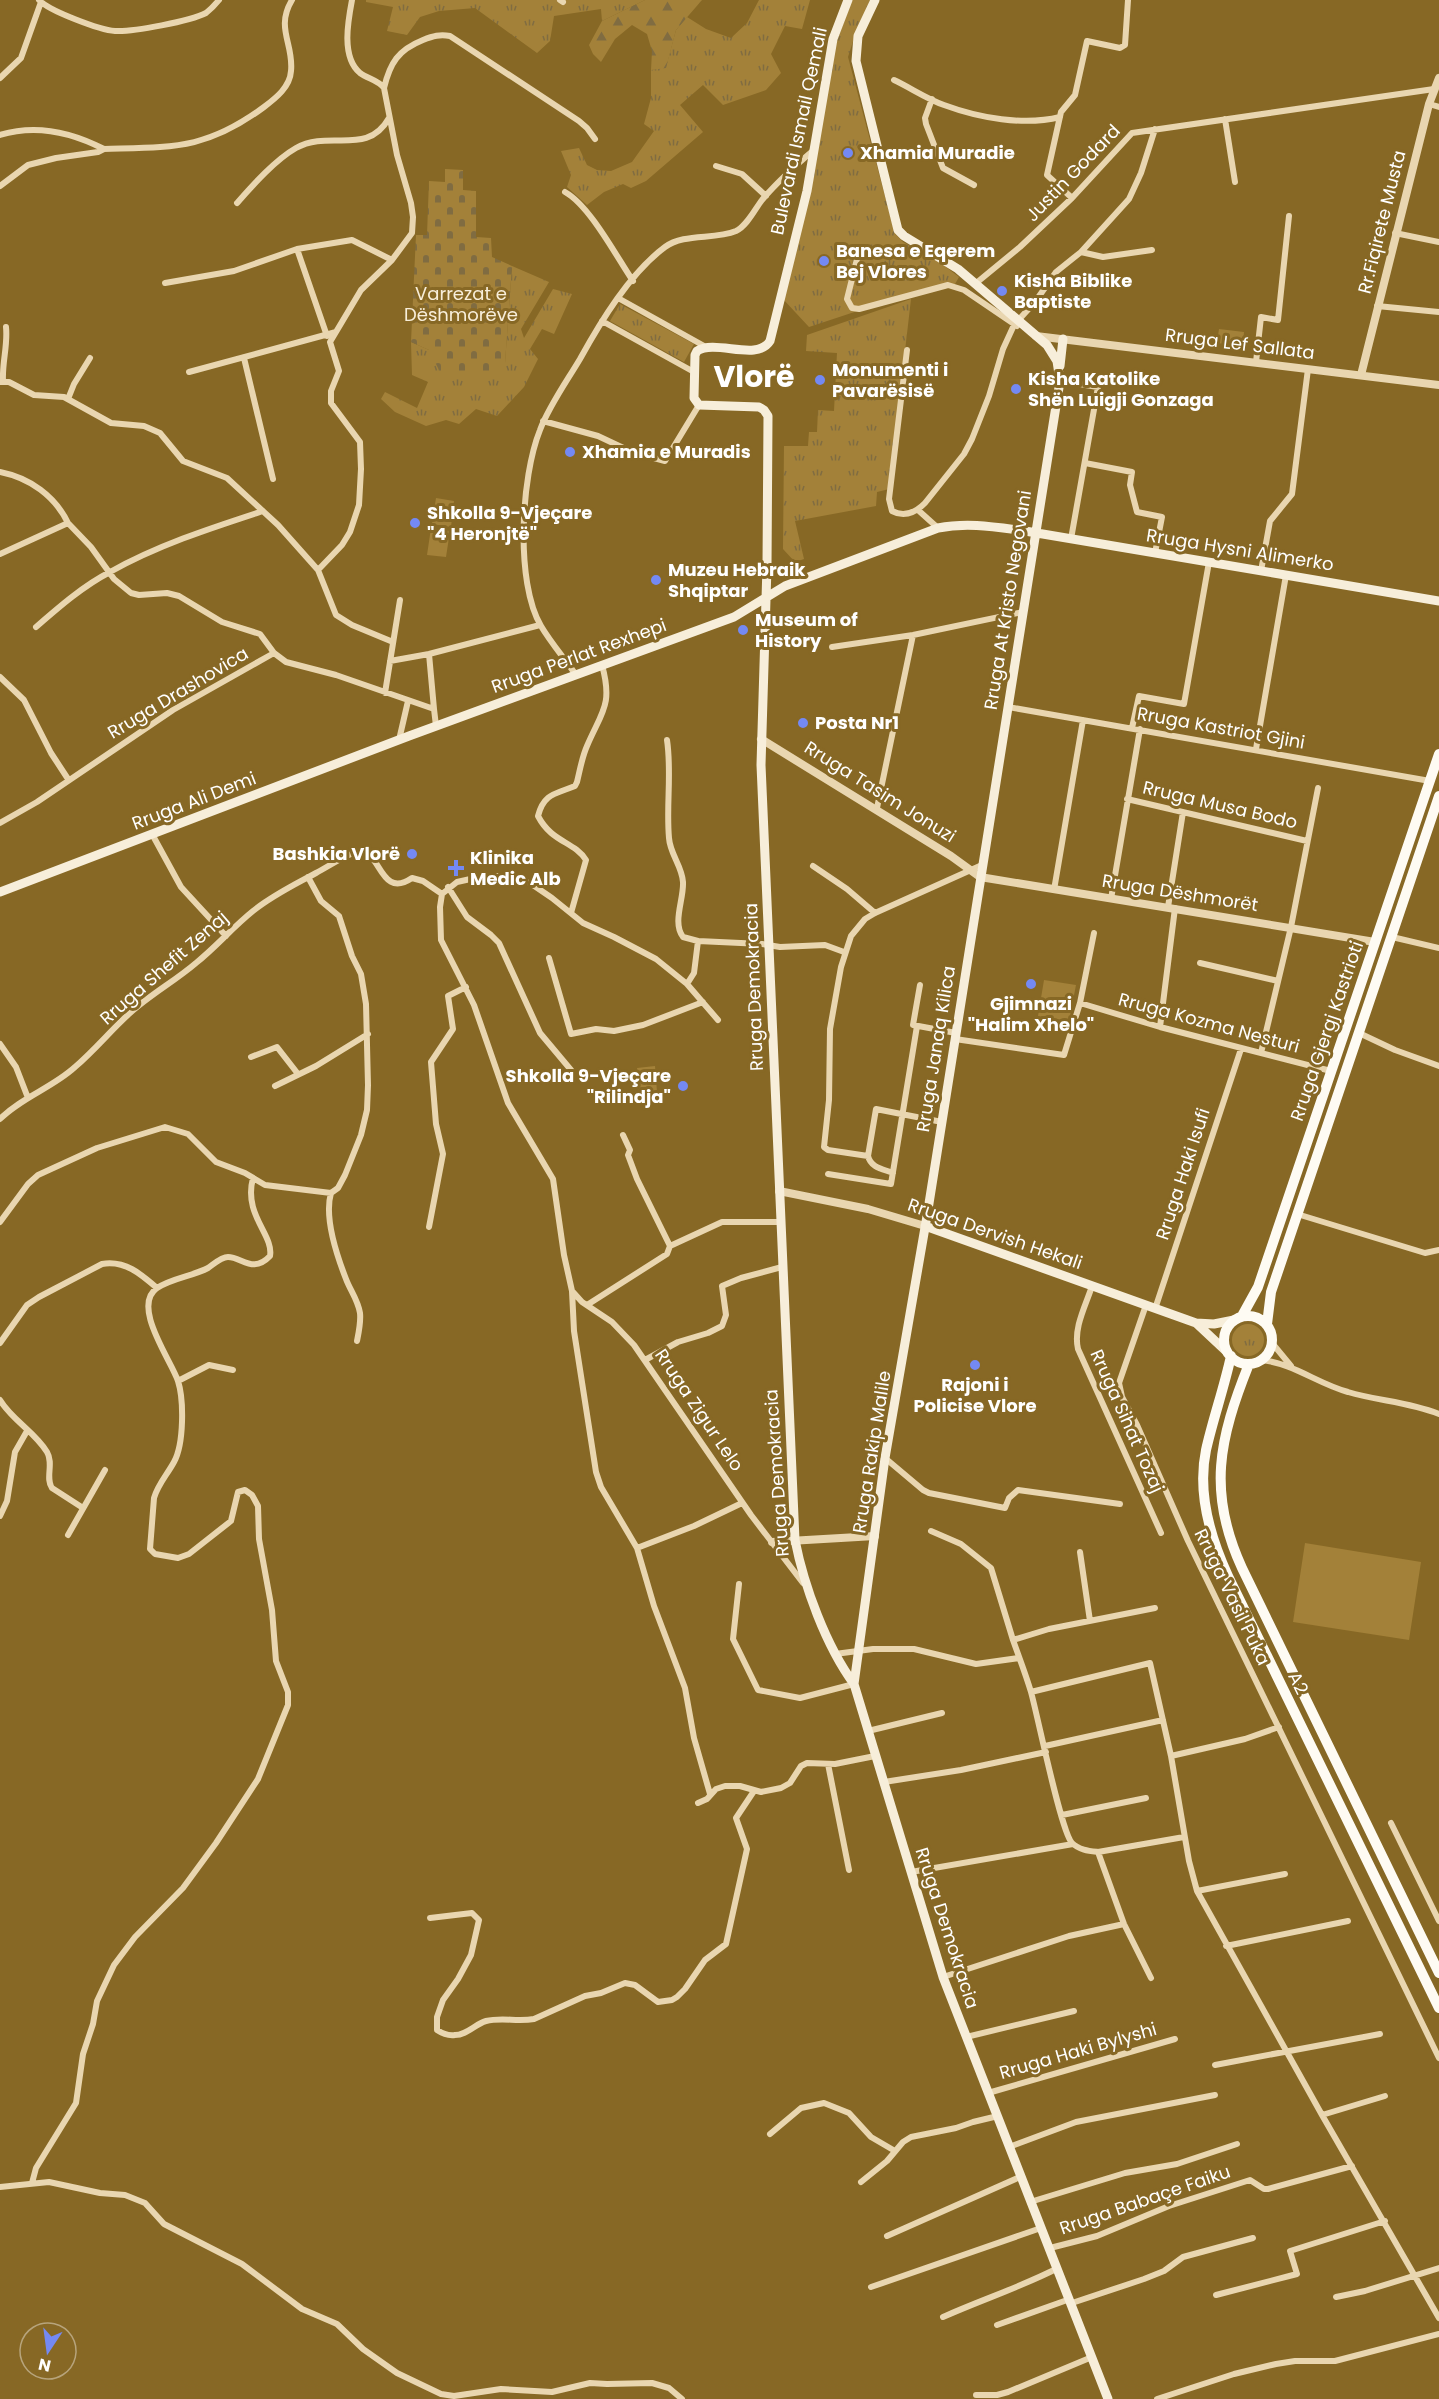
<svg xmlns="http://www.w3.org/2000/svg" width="1439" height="2399" viewBox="0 0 1439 2399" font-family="Poppins,sans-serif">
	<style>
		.grass { fill: url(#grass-tufts) }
		.forest { fill: url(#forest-firs) }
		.cemetery { fill: url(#cemetery-stones) }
		.pitch { fill: #a38139 }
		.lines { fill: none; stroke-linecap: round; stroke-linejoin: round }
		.minor { stroke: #e9d6b0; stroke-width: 6 }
		.tertiary { stroke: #e9d6b0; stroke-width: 8 }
		.secondary { stroke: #f7eeda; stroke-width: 9 }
		.primary { stroke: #fefbf3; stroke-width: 10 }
		.poi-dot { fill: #7489f3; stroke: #876825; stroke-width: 2 }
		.labels { text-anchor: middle; stroke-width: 6; stroke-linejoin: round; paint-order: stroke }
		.street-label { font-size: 18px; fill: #fff; stroke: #876825 }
		.poi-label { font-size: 18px; font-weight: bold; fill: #fff; stroke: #876825; text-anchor: start }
		.park-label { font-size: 18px; fill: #f8eeda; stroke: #876825 }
		.town-label { font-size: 30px; font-weight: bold; fill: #fff; stroke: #876825 }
	</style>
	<defs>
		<pattern id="grass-tufts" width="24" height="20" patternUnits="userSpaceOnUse" patternTransform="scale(1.5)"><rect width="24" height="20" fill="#a38139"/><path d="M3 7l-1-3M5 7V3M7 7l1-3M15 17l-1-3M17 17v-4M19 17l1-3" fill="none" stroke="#806c41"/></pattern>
		<pattern id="forest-firs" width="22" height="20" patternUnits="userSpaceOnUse" patternTransform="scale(1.5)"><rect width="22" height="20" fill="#a38139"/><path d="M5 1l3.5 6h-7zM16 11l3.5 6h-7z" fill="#806c41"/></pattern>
		<pattern id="cemetery-stones" width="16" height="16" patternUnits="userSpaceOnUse" patternTransform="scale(1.5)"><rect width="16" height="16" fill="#a38139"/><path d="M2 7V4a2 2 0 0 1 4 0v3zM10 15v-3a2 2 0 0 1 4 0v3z" fill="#806c41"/></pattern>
	</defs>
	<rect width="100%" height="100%" fill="#876825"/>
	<path class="grass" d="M366,0H645L602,21L601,9L554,16L550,41L537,53L475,8L439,11L420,17L407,35L387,31L393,7L366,2Z
		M759,0H810L802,29L785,26L771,54L781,73L766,90L723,105L703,85L680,105L703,132L646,181L631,188L623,184L604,192L587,205L567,187L571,175L561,151L579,148L587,165L597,170L611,171L632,162L654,131L644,124L651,98V70L666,67L676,30L687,17L706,29L731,38L747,23Z
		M852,0H870L855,35L848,57L895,234L903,242L938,261L959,277L955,284L924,289L809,327L783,299L835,47Z
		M512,266L549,282L521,329L524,338L553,289L572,294L554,334L542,329L530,349L538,359L524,387L497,416L476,409L459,424L446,420L426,426L395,412L381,399L385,392L417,408L428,382L412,375L411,342L429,350L505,363Z
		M911,299L889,489L877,492L876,506L795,521L804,559L795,562L783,549L784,446H808L809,432H817L818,410L834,411L837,353L806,351L807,335Z
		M620,304L694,344L684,362L610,321Z
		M1232 1340a16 16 0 1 1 32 0a16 16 0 1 1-32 0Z"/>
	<path class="forest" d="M645,0H702L676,30L666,68L651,70L652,51L647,34L632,25L615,39L601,62L593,54L589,45L602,21Z"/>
	<path class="cemetery" d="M445,169L463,170V190L476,191V237L491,238L492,257L512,266L505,363L488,372H440L429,350L411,342L416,235H427L429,181L445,182Z"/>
	<path class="pitch" d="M1219,329L1244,332L1243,346L1217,343Z
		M436,498L454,501L451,527L432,524Z
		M431,528L450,531L446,557L427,555Z
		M1044,980L1076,985L1069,1021L1038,1016Z
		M655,1066L657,1092L639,1093L637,1068Z
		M1305,1543L1421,1562L1409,1640L1293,1622Z"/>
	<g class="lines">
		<path class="minor" d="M39,0C49,11 100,30 115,31C134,32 190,21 206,13C211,9 215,5 219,0
			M560,0L563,2
			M0,78L21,58L41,2
			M894,80C911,88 927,99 944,105C979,118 1024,126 1060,117
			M384,88C390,63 398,50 423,40C433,36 440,34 450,36L579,121L587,128L595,139
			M932,99L925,118L926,124L943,168L974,185
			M1429,104L1439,107
			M1225,119L1235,182
			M0,135C35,124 71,132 104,149
			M716,166L742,174L766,196
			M0,186L28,165L56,158L98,152L104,149C173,147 206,150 264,107C276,98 290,87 291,71C294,44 275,28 292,0
			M565,192C590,206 616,256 633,281
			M1072,198L1047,175L1061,112L1075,95L1087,41L1120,48L1125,45L1128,0
			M237,203C253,185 275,160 296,148C330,129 367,157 389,118
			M1395,233L1439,242
			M297,249L327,336
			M859,251L847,299L852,308L859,309L948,285L964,290L1017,326
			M1081,252L1129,199L1141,173L1155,129
			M165,283L234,271L297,249L352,240L392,260
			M975,284L1020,247L1072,198L1132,133L1434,89
			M618,298L706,347
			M1377,306L1439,312
			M602,321L694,372
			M907,350L889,499L892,511C905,518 916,512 925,503L964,454L972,439L989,396L1003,349L1014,325L1035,302L1056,272L1081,252L1103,257L1152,250
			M244,358L273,479
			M1256,362L1261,317L1278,320L1289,216
			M189,372L336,332
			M3,381C2,362 8,345 6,327
			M1060,381L1098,387L1071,539
			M0,382H9L34,395L64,397L111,423L144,426L160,433L183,461L227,478L278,525L318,570L336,615L352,625L393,642
			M68,399L74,384L90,358
			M543,421L598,436L632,452L665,461L699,405
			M1085,463L1132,472L1130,485L1137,512L1162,517L1155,553
			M0,472C30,478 55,496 68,523
			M918,510L938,528
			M0,554L68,523L91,547L114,579L131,593L139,595L167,593L179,596L222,622L260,634L274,653
			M318,570L342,545L350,532L359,505L361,469L360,442L331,403V391L339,371L330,342L361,290L392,260L412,233L413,217L411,203L397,155L384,88C378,80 368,79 360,73C341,57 348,21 352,0
			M1261,571L1270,521L1292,494L1308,369
			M36,627C59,607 83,586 110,572C158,545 211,528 263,511
			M832,647L913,635L1023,612
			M429,654L434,709
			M390,661L429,654L540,625
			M576,675C565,659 551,643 541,626C515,582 521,477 540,430C549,406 567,381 580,359C601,321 630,273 665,247C684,233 714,240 736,231C747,226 755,209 762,200C778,181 796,165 815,149
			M0,677L24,700L51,753L68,779
			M385,693L400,600
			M1008,707L1430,781
			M1132,728L1139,696L1184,704L1209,562
			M399,740L408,701
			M667,740C672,773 666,805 669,838C670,854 682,866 683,882C684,899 672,923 683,937L698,941L694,973L687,984
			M1256,749L1286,575
			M1127,799L1307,841
			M877,808L913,635
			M0,823L37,802L173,710L274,653L286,662L336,675L434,709L436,726
			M152,834L181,887L226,936
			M813,866L847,889L875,913
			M448,887L467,917L491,935L499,943L540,1033L571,1070
			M1054,890L1083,720
			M1111,899L1140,729
			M1168,907L1183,812
			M571,913L586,860C574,841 552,843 538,816C544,793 556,794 575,786L577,782C580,770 582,757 587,746C602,711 613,705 602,665
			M1392,937L1439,948
			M698,941L762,944L780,947L825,945L844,952
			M549,958L571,1034L596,1029L614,1031L643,1025L703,1002
			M1200,963L1278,981
			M920,985L913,1025L956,1033
			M1080,1003L1160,1027L1331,1071
			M1160,1027L1175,908
			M1359,1033L1395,1050L1439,1066
			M955,1039L1064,1055L1080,1003L1094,933
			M0,1044L16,1067L28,1098
			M1261,1053L1291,927L1318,788
			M251,1057L277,1047L298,1074
			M275,1086L316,1066L368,1034
			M0,1119C22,1097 52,1088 75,1067C95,1050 111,1030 130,1013C151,994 175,981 196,963C216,947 233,927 253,911C273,895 294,885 316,873C329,866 342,857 356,852C381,844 378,901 412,878L423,881L442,894
			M623,1135L630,1150L628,1155L637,1179L670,1246
			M868,1156L828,1150L824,1147L829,1100L830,1029L841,967L851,936L865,919L875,913L982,865
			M893,1173C883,1169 871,1168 868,1156L876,1109L942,1122
			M828,1174L891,1184L917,1026
			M331,1193C324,1217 337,1256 346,1279C350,1290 358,1300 360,1313C361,1322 359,1331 357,1341
			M1297,1214L1425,1253L1439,1250
			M0,1222L28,1184L38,1175L97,1148L165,1127L188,1134L216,1162L245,1173L265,1185L331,1193L338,1188L345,1175L361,1135L367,1110L368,1085L366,1004L361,974L352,956L339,916L321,901L308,877
			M429,1227L443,1154L436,1124L431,1062L453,1029L448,996L466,987
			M1092,1286C1086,1305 1073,1328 1078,1349L1161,1533
			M573,1292L582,1302L612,1322L634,1345L751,1515L803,1583
			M587,1305L667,1254L670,1246L722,1222H780
			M1146,1305L1119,1383L1122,1397L1137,1425L1188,1541L1439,2058
			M1155,1309L1241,1049
			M0,1343L27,1305L39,1297L102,1264C125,1260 141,1274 157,1288
			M1272,1343L1291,1366
			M645,1360L678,1342L708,1333L722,1326L726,1315L722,1286L741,1278L782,1267
			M1261,1360C1293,1363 1318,1384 1348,1392C1378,1401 1409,1402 1439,1414
			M178,1381L209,1365L233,1370
			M0,1400C12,1420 35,1432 47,1452C54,1464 45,1478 52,1488L83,1508
			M885,1458L923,1490L929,1493L1005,1508L1009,1498L1018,1490L1120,1504
			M0,1516L7,1501L15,1452L27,1431
			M931,1531L961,1544L991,1568L1013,1640
			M68,1535L105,1470
			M637,1548L694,1526L742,1503
			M1080,1552L1090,1621
			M739,1584L733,1639L758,1690L800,1698L854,1684
			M1155,1608L1049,1629L1013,1640C1019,1657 1026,1675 1031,1692C1038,1717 1061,1832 1072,1843C1079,1850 1090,1851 1098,1852L1184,1837
			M835,1654L873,1649H914L976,1664L1019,1658
			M1031,1692L1150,1663L1171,1756L1189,1861L1197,1891L1322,2115L1439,2318
			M868,1731L942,1713
			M1045,1746L1163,1720
			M1171,1756L1245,1739L1279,1727
			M828,1764L849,1870
			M884,1782L961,1770L1046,1752
			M710,1794L694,1738L685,1688L654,1606L637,1548L601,1487L596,1472L574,1331L572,1291L564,1255L553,1179L508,1103L474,1005L441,940L440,907L442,894L457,882L484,876H507L530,883L552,898L583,923L614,937L656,959L687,984L718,1020
			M698,1803L707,1799L716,1789L725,1786H740L761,1792L781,1788L790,1783L801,1766L807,1763L835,1764L875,1756
			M1062,1815L1146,1798
			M1391,1823L1439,1921
			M1098,1852L1124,1924L1151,1978
			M911,1872L1073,1844
			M1197,1891L1285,1874
			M430,1918L472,1913L479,1920L471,1955L458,1979L443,2000L437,2017V2030C443,2034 448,2036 455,2035C467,2035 475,2024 486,2021C502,2017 517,2022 534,2019L585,1996L601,1993L625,1983L635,1985L658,2002L672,2000L677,1997L685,1989L705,1960L726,1944L747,1849L736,1818L754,1791
			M1226,1946L1348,1921
			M943,1977L1069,1936L1124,1924
			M966,2037L1074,2011
			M1215,2065L1380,2034
			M988,2093L1175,2039
			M1322,2115L1385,2096
			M770,2134L801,2108L824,2103L849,2113L871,2137L895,2151
			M1009,2147L1076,2122L1215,2095
			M861,2182L887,2161L903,2142L911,2137L956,2128L973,2122L998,2116
			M32,2183L36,2168L76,2103L83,2054L93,2024L97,2001L114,1965L135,1937L183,1888L216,1843L258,1779L288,1705V1692L276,1661L272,1610L259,1539L258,1506L252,1495L245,1490L238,1492L231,1521L189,1554L178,1558L155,1554L150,1549L154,1498C158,1484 167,1475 174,1462C184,1444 184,1400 178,1381C171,1360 131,1306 157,1288C172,1278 193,1276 208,1268C214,1264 221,1257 228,1257C242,1257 253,1274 270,1256C274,1235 243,1215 253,1178
			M0,2187L49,2182L100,2193L125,2195L145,2203L164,2224L242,2264L302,2309L337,2324L363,2349L397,2373L441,2394L454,2396L501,2389L552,2392L590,2383L607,2384L652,2383L669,2388L682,2399
			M1030,2202L1125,2173L1177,2164L1237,2144
			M887,2236L1020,2177
			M1050,2248L1097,2236L1169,2206L1250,2180L1264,2189H1268L1352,2166
			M871,2287L1041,2228
			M1216,2295L1297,2274L1290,2251L1385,2221
			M1336,2297L1365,2291L1439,2268
			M1072,2303L1144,2279L1164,2271L1183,2257L1253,2238
			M943,2317C981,2300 1021,2287 1058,2268
			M997,2325L1070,2299
			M976,2395H997L1008,2392L1092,2357
			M1157,2399L1234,2374L1276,2364L1295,2361H1335L1439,2334"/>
		<path class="tertiary" d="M1036,336L1439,385
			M1361,375L1429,104L1439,78
			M761,739L951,856L980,877L1375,942
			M779,1191L868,1209L925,1226
			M772,1542L875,1536"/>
		<path class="secondary" d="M848,0L833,39L807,191L770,341C757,362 716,339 697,351L695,355L694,398L699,405L759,407L764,410L768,416L767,566L761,765L795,1540C804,1586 826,1646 854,1684L943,1977L1108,2399
			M1060,366L1063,339
			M0,892L409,736L734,617L785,586L938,528C968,522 995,527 1025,531L1439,601
			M925,1226L1196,1323L1227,1352
			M1196,1323L1214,1324L1234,1320
			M854,1684L885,1458L927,1216L1060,381L1057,361L1047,345L958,269L904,236L898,230L856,61L858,36L875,0"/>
		<path class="primary" d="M1242,1316L1258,1287L1439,754
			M1224 1340a24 24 0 1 1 48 0a24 24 0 1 1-48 0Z
			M1267,1324L1271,1292L1439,796
			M1231,1356C1224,1388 1213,1419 1206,1450C1197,1493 1210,1537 1228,1576L1439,2008
			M1249,1364C1219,1439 1207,1492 1242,1568L1439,1973"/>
	</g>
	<g class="poi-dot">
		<circle cx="848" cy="153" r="6"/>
		<circle cx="824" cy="261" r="6"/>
		<circle cx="1002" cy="291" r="6"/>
		<circle cx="820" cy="380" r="6"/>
		<circle cx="1016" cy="389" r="6"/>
		<circle cx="570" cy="452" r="6"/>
		<circle cx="415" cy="523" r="6"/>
		<circle cx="656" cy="580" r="6"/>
		<circle cx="743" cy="630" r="6"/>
		<circle cx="803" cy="723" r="6"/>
		<circle cx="412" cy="854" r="6"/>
		<path d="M453 859h6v6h6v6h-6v6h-6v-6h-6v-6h6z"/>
		<circle cx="1031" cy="984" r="6"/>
		<circle cx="683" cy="1086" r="6"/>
		<circle cx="975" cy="1365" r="6"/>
	</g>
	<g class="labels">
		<g class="street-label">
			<text transform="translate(799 131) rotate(-78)" y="6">Bulevardi Ismail Qemali</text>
			<text transform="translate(1073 173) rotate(-46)" y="6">Justin Godard</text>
			<text transform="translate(1382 222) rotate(-76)" y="6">Rr.Fiqirete Musta</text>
			<text transform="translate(1240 344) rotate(7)" y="6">Rruga Lef Sallata</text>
			<text transform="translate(1240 550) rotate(9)" y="6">Rruga Hysni Alimerko</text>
			<text transform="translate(1008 600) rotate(-81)" y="6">Rruga At Kristo Negovani</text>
			<text transform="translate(579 656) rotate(-20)" y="6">Rruga Perlat Rexhepi</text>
			<text transform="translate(178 693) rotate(-31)" y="6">Rruga Drashovica</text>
			<text transform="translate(1221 728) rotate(10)" y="6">Rruga Kastriot Gjini</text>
			<text transform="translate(880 792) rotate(32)" y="6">Rruga Tasim Jonuzi</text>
			<text transform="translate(194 801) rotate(-21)" y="6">Rruga Ali Demi</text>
			<text transform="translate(1220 805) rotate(13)" y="6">Rruga Musa Bodo</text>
			<text transform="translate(1180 893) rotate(9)" y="6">Rruga Dëshmorët</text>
			<text transform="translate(164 968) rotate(-41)" y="6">Rruga Shefit Zenaj</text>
			<text transform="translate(754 987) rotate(-92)" y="6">Rruga Demokracia</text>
			<text transform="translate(1209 1023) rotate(15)" y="6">Rruga Kozma Nesturi</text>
			<text transform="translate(1327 1031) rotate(-71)" y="6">Rruga Gjergj Kastrioti</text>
			<text transform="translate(936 1049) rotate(-81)" y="6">Rruga Janaq Kilica</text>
			<text transform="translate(1183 1174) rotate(-72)" y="6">Rruga Haki Isufi</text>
			<text transform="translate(995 1234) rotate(19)" y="6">Rruga Dervish Hekali</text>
			<text transform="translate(699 1410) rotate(56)" y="6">Rruga Zigur Lelo</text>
			<text transform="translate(1127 1421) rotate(66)" y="6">Rruga Sihat Tozaj</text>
			<text transform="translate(872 1452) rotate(-81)" y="6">Rruga Rakip Malile</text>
			<text transform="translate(777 1473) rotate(-94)" y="6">Rruga Demokracia</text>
			<text transform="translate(1232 1597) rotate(64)" y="6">Rruga Vasil Puka</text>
			<text transform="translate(1298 1683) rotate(64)" y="6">A2</text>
			<text transform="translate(947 1928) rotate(72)" y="6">Rruga Demokracia</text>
			<text transform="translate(1078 2051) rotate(-16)" y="6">Rruga Haki Bylyshi</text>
			<text transform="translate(1145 2200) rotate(-19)" y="6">Rruga Babaçe Faiku</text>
		</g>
		<g class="poi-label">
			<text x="860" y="159">Xhamia Muradie</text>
			<text x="836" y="257">Banesa e Eqerem<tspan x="836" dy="21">Bej Vlores</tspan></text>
			<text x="1014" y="287">Kisha Biblike<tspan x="1014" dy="21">Baptiste</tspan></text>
			<text x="832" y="376">Monumenti i<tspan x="832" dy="21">Pavarësisë</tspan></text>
			<text x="1028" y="385">Kisha Katolike<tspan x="1028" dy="21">Shën Luigji Gonzaga</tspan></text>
			<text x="582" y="458">Xhamia e Muradis</text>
			<text x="427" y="519">Shkolla 9-Vjeçare<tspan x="427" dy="21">"4 Heronjtë"</tspan></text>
			<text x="668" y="576">Muzeu Hebraik<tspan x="668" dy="21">Shqiptar</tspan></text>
			<text x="755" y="626">Museum of<tspan x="755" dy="21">History</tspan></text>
			<text x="815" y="729">Posta Nr1</text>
			<text x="400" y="860" text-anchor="end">Bashkia Vlorë</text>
			<text x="470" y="864">Klinika<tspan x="470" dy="21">Medic Alb</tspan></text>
			<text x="1031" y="1010" text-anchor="middle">Gjimnazi<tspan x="1031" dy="21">"Halim Xhelo"</tspan></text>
			<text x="671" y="1082" text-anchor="end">Shkolla 9-Vjeçare<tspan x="671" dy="21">"Rilindja"</tspan></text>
			<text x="975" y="1391" text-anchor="middle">Rajoni i<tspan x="975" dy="21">Policise Vlore</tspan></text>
		</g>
		<g class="park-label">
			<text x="461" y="300">Varrezat e<tspan x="461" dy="21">Dëshmorëve</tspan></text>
		</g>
		<g class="town-label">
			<text x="754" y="387">Vlorë</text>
		</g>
	</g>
	<g transform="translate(48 2351) rotate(193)"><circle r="28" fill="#876825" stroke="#b7a47c" stroke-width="1.5"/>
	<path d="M0-4.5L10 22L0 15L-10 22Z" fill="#7489f3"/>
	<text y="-9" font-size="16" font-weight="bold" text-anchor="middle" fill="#ffffff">N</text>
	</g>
</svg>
